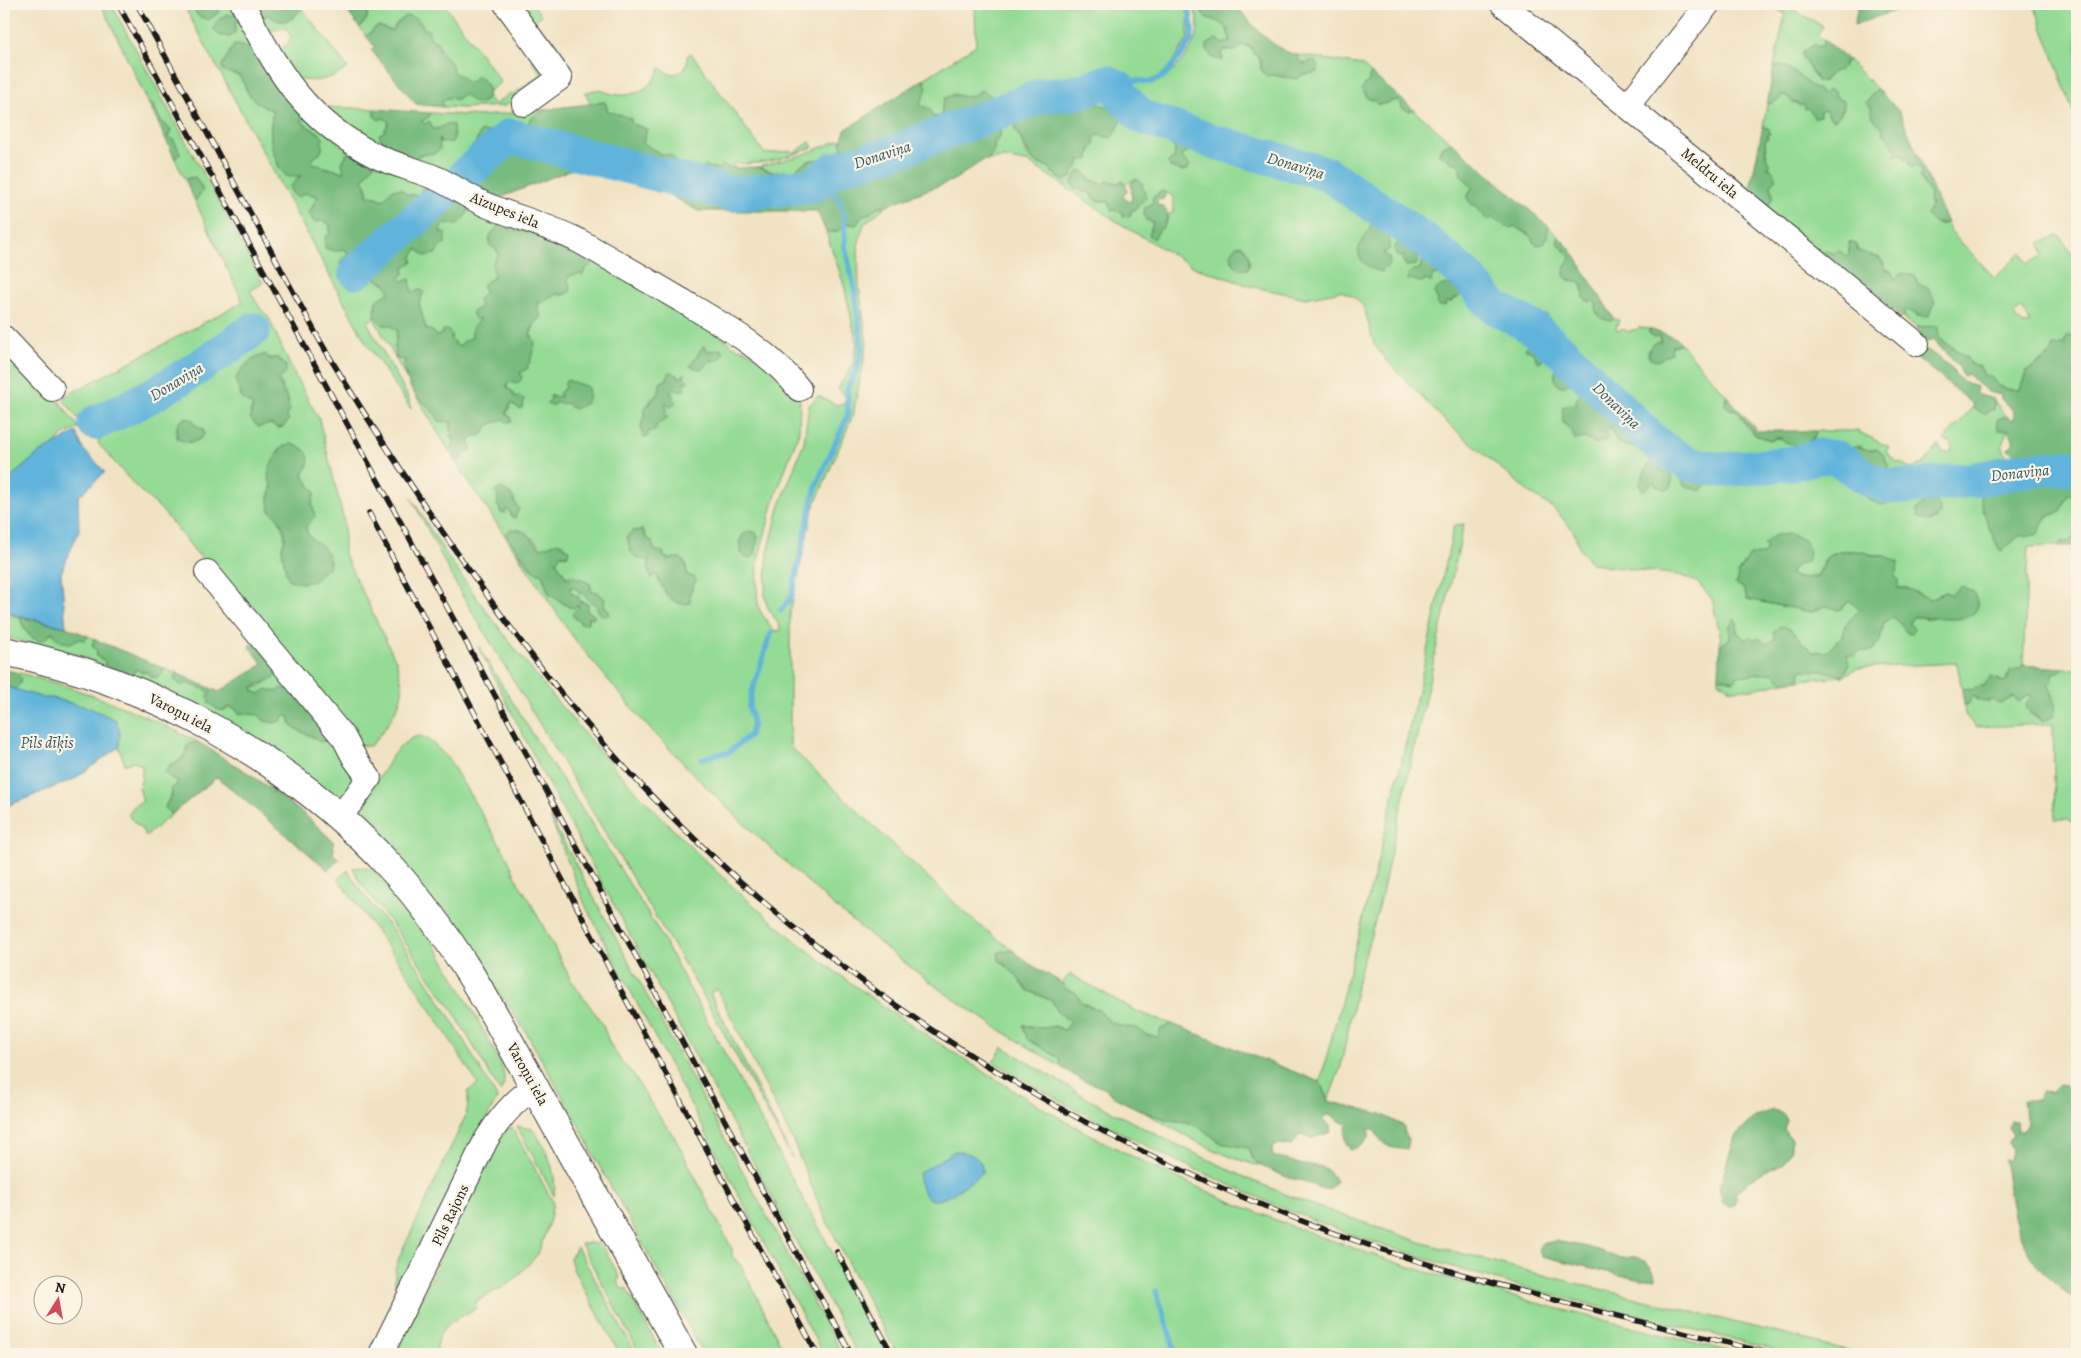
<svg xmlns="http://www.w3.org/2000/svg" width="2081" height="1358" viewBox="0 0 2081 1358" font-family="Alegreya,serif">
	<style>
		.green { fill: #94db95; stroke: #587c58; fill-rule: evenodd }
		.forest { fill: #77bb7e; stroke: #4a6c4d }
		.water { fill: #60b4dc; stroke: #3e687c }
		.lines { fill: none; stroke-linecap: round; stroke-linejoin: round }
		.stream { stroke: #60b4dc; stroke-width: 5.5 }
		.river { stroke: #60b4dc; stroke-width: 35 }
		.minor-casing { stroke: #3c3a35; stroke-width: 26 }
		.highway-casing { stroke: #3c3a35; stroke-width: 30 }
		.minor { stroke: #fff; stroke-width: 24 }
		.highway { stroke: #fff; stroke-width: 28 }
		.rail-casing { stroke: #1c1c1c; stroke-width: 5.5 }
		.rail { stroke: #fcf5e5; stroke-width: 4; stroke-dasharray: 11; stroke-linecap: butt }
		.labels { text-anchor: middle; stroke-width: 4.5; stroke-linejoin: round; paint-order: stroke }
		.street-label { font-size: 15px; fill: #1c1c1c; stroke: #fcf5e5 }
		.water-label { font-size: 16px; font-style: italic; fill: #375969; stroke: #fcf5e5 }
	</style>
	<rect width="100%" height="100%" fill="#fcf5e5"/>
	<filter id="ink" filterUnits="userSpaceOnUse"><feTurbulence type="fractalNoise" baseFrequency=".02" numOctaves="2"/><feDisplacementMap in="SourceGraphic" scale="10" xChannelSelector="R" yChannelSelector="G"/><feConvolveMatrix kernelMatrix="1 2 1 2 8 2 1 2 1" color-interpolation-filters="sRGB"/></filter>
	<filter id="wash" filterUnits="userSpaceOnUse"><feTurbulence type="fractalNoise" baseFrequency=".0096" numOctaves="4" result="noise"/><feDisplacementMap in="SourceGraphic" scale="20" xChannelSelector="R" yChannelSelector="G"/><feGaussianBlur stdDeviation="1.12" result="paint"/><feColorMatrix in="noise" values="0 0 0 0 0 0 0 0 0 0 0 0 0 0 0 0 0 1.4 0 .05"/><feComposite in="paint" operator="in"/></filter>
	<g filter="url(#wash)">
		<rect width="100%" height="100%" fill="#f1e2c3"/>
		<path class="green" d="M101,4H111L263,283L250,291L260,308L269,318L292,370L319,419L344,521V554L396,661C398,670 403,682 402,692C399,710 383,733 370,746H357L213,573L160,508L137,488L98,443L100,439V429C132,422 163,404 188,384C195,378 200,370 208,366C232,353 242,363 258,335L252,323L235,321L220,335L208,341C207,365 181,375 164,385C158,388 156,395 150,398C128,409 104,414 81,422L62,398L243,302L195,201L203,190L195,177L185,179L175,159L180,153L168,138L171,130L161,121L154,106L149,104ZM255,357L278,358L286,366L278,380L281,382L283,391L288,400L286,416L283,427L277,428L271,424L265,425L250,413L253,405L241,398L240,390L244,367ZM185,418L193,420L200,439L193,442H185L179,422ZM290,444L303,475L315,493L312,503L315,517L306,526C307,539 314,542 324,548L328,568L321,573L314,581L286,565L282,547L285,538L283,529L269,498C273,486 272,461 277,453C280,447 285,446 290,444Z
			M183,4H195L194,7L202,18H212L221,7L218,4H234L237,10L232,16L235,22L236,20L250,32L269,72L259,61L255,53L240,76L249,95L273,111C268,135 271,145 279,168L302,176L306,193L318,196L324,221L330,225V233L335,251L344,249L348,252L340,263L372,273L378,281L385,283L391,292L376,301L378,318L383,325H389L398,330L395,346L397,359L406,360L403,365L407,380L374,318L367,322L409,399L411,409L365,341Z
			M369,4H444L501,82L489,91L486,84L466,83C461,77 458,76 453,72C447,67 440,53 439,46L397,23L392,31L379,26L373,29L367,37L360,28L367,18Z
			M520,4H533L541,15L533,22Z
			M975,4H1184L1188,15V38L1171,65L1161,75L1151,80L1154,83C1163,80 1170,74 1176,67C1194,49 1206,27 1191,4H1198L1205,17C1222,23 1227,22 1230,41L1224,44L1216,39L1223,60L1221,54L1225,50L1235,51L1243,45C1256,48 1261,58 1261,70L1282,77L1318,72L1299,61L1298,55L1362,65L1372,74L1369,76L1373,100L1383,104L1397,100L1409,111L1414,110L1451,142L1442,147L1439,153L1440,155L1459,164L1462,175L1472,187L1477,205L1483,213L1494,217L1499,222L1510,228L1515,226C1523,233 1534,238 1544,239L1549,227L1559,237L1557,242L1571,257L1566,265L1568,280L1579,281L1582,285V291L1596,303L1601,318L1610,321L1614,319L1619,320L1616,328L1618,331L1622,329L1630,332L1631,330H1636L1639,327L1649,329V333L1660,336V343L1648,350V355L1650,359L1672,346L1681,344L1727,396L1725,401L1730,409L1737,410C1742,417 1745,427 1752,432C1766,443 1793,430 1803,456L1809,454L1812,448L1808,442L1813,438L1817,431H1857L1889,447L1886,451L1895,461L1911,468L1923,464L1939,445L1940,449L1945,453L1952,451L1951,443L1944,440L1972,408L1995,405L1993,399L2007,417L1997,420L2009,430C1996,447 2005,454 2018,468L2004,469L1978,479C1981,505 1988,529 2001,552L2019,536L2037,534L2047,516L2061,512L2067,496L2077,493V535L2069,542H2061L2058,546L2028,547L2023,669L2007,675V681L2003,682L1998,679L1987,681L1984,686H1979L1972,690L1964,688L1962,690L1957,663L1857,668L1844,676L1800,680L1801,670L1824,671L1844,676L1847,654L1860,651L1880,641L1884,622L1894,616L1909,623L1912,617C1919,616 1922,618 1928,619C1932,619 1936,617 1940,617C1956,618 1963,623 1976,609L1945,592L1930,599L1906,588H1897L1885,556C1867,556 1843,543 1827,557C1823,561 1820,572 1816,577L1796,578L1790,574L1796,565L1767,549L1763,555L1745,562L1738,574L1747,599L1811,612L1825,606L1839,610L1850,601L1861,609L1845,625L1841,638L1826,652H1813L1800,641L1775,638L1767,644L1745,639L1737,634V623L1730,639L1720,645L1721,638L1712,599L1697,582L1679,575L1604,566L1592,563L1581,551L1573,530L1553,508L1530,493L1446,422L1387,361L1374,344L1364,307L1353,296L1341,291L1306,298L1250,286L1194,267L1122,225L1030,163L1004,158L988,160L994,151V143C999,139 1002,134 999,128L1002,125L1000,118L1040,100L1028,109L1014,129C1022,137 1023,149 1029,157C1040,169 1060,168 1074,170L1079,159L1090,154L1094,138L1119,112L1095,103V96L1088,91L1104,85L1101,82L1067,91L1032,96L993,111L974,96L966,97L953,94L942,107V116L933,117L920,105L926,88L924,79L976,45ZM1290,150L1303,153L1307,157L1305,165L1284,159V155ZM1079,171H1082C1090,184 1110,188 1123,181L1126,184L1133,180L1145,192C1137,207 1137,214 1118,211L1109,201L1093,198L1088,191L1078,189L1072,182ZM1163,191L1173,196V212L1168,215L1167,222L1160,229L1153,225L1145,208L1152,204L1159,192ZM1231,254L1248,255L1250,264L1232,262ZM1540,320L1552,329L1554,337L1558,339L1546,333L1542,326L1536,323ZM1627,391C1631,400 1638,405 1642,414C1654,420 1656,420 1654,434L1612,397ZM1677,446L1686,452L1702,449L1719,459L1689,458ZM1859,446L1886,460L1890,471L1840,451ZM1927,468L1934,469L1936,472L1947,470L1916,480L1915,479Z
			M1768,4H1783L1823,26L1817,35L1824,40L1823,45L1802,52V57L1818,82L1825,81L1826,78L1848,60L1877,89L1871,95V107L1889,140L1893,143L1897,151L1894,154H1904L1921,169L1920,178L1930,194L1929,200L1938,225L1947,223L1950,231L1995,278L2021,252L2027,264L2043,256L2040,243L2059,235L2077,261V337L2068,336L2063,345L2026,372L2020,390C2005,389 1999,389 1990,375L1985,377L1980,367L1970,364L1967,358L1939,338L1937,326L1917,327L1905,320L1904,311L1912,312L1919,317L1880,258L1858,251L1849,242V253L1846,256L1821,252L1754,200L1773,196L1771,185L1775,175L1770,168L1765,169L1767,161L1765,140L1769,129L1763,126L1767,105L1781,95L1787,96L1797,103L1820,111L1825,110L1830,118L1841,114L1844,107L1843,101L1837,98L1833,91L1821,94L1819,90L1812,89C1808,79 1793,76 1787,67L1779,65L1774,67L1785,14ZM2022,308L2029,320V323L2024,325L2016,319L2014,314Z
			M2033,4H2077V122L2036,10Z
			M301,7L348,68C331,79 319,83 298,79L278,52L289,43L291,36L285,27L267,32L262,21L266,15H269C281,26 295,21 301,7Z
			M691,53L765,154L791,151L794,153L810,142L813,147C788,157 763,166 734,163L733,168L718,170L713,167L700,173L694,172L688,165H678L671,155L660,154L643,143L647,129L632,124L627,117L620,116L608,111L605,102L591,103L585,93C603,86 602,93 618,95C638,97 654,85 660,68L669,74C683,74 688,70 687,56Z
			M538,57L546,71L543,78L505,106L464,108L443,107L442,101L447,98L457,99L465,93L471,101H485L487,95L494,105L510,93L512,95L541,74L532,61Z
			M318,104L324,107L374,109V116L384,118L389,122L384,132C389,152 406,157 425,154C431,153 435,153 439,149L438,141L440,128L433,129L421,121L429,117L430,113L483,116L548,109L538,113L523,127L508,130L477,148L499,155L498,163L485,169V190L492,201L395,160Z
			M301,108L348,152L342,162L345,172C341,172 314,164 312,163V159C324,146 323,150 319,132C304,126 301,125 301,108Z
			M842,139L841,142L868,146L875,151L873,163C862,171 845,170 832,166C828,165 826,162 822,161C810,156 799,166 791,174L786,171L773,172L758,167L802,155Z
			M374,163L438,184L419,195H408L402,189L383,200L377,197H367V186L363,180Z
			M467,203L524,224L514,232L505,224L490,236L499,255L494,277L485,292L480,307L481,319L472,338L467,339L458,347L451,339L442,334L436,336L426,329L416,292H412L400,278L404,273L405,266L417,248L435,254C444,241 437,235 442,225L462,219Z
			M887,205L864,224L858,245L859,286L867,345L853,415L813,509L790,613V747L975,922L1014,951H1003L999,960L1014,973L1027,990L1052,1001L1058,1012L1071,1022L1064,1030L1055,1026L1043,1028L1023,1025L1044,1048L1059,1058L1061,1067L1002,1031L942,991L892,953L834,906L743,823L702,783L641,719L575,640L454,460L459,461C464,448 473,434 486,427C491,424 498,422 503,418C508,414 511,403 515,397L512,391L507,388V384C526,378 529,354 533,337L530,336L535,323L540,319L538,312L539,302L556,294L563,295L569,275L579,273L592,260L727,340L733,346L758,355L800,400L799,432L775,497L758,560L757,595L759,609L773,631H780L779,625L767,606L765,594L768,553L779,508L804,442L809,405L818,396L837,405L844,404L846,397L838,389L853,364L857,344L844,285L826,232H837L846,223L856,225L863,215L871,213L877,207ZM685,373L682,384L685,388L684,390H673L670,393L675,399L665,406C666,420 653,427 642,435L643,430L641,427L651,399L659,393L668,376L681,378ZM567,380L586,387V399L547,404L551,399L550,396L561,398V391L565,388ZM504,492L512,495L517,507L512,517L508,509L501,513L500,511L498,496ZM511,529L534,539L541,548L562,543L569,550L568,555L565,556L559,555L556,561L566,577L582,579L590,584L592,592L607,608C584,605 589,593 577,589C575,588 572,588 569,587L571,593L575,595L578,600L588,604L587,611L591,613L587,624L580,623L578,605L569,607L549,594L542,574L534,571L524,561L506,533ZM643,530C653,552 663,559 686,564L687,575L693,588L690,592L689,599L673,601L666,595L658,575H655L649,559L630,550L632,531ZM751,531L758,537L755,555L741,548C738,539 743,536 751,531Z
			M4,346L58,400L79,428L63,435L54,445L38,454L4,483Z
			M416,396L451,422L450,429L457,452L453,457Z
			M411,497C428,525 445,554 464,580C548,698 644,808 752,904C815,960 885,1009 956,1054C1005,1085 1053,1116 1104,1142C1174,1178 1248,1211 1322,1237C1458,1287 1600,1319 1740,1354H897L848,1263L821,1209L793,1141L717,989L710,993L792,1158L704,997L459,590Z
			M1464,524L1378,911L1359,975L1341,1066L1328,1101L1320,1082L1380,853L1422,674L1454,525Z
			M4,613L20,617L24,629L33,639L50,633L85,640L88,636L94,639L92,645L105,661V666L78,655L4,637Z
			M478,646L548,759L585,813L657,928L887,1354H857L544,776Z
			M2063,668L2077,669V832L2075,824L2068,819H2055L2053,724L1976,727L1965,715L1964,705L1968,704L1973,696L1978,700L1988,702L1992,699L2004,702L2013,697L2029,694L2031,697L2030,714L2043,721L2054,715L2052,691L2048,685L2053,673L2059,672Z
			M136,669L141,672H146L152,677L165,669L176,673L175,680L207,689L223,711L229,707L236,709L238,713L289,716C289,733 311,732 319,742L332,738L356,780L344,795L333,796L128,674L134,673Z
			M278,671L295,689L259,694L253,691V688L261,686Z
			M15,672C80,688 139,711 198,742L188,744C185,755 182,762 170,764L171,779L178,781L165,807L171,815L146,836L141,828L130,818L129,813L135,805L143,801L139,787L142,778V765L133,761L125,765L119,747L74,779L4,807V686L14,689L21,678Z
			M1771,673L1784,682L1753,689H1732L1719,682V677L1733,681L1737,676Z
			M418,736L423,737L433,743L449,760L505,853L519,884L529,899L571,980L602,1023L609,1042L620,1060L632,1073L656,1112L675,1138L732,1249V1256L741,1266L757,1297L785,1354H704L590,1149L589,1144L526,1032L482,967V964L466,942L363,823C361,817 360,811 362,804C364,796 372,788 377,781C388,764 396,743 418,736Z
			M550,817L842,1354H823L586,907Z
			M364,867C381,872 390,887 401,899C442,949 470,1006 500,1062C504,1072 507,1083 500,1092L452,1009L400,935L360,882L353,868Z
			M348,870C362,895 381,915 398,938C435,989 466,1044 497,1098L406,1279L395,1284V1270L399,1258L466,1115L468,1104V1091L478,1084L410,977L338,879Z
			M1070,974L1138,1012L1172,1024L1161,1029L1159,1037L1147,1035L1137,1028L1126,1027L1110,1022L1099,1010L1082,1003L1075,992L1067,990L1062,983Z
			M1003,1047L1088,1099L1159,1136L1251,1180L1307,1203L1420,1242L1527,1271L1863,1354H1793L1540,1292L1469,1272L1363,1239L1277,1206L1166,1156L1073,1108L993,1062Z
			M1144,1112L1168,1120L1187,1122L1202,1129L1221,1143L1248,1148L1252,1158L1261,1166C1220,1157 1181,1133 1144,1112Z
			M517,1126L532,1129C547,1148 557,1171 554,1196Z
			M512,1127L553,1202L550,1219L538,1254L512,1282L476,1301L475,1309C453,1321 436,1326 437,1354H396L483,1166L505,1130Z
			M590,1243L600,1245L604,1249L620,1278L617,1280L622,1289L626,1288L662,1354H640L581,1244Z
			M577,1247L636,1354H620L573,1269L570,1258Z"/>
		<path class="forest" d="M195,4H218L221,7L219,12L209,20L198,16L194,10Z
			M250,4H299L301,7C295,21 281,26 269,15H266L262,21Z
			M348,4H369L367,18L360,28L344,7Z
			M1198,4H1235C1248,21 1276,53 1298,55L1299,61L1305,64L1313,60L1318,66V72L1302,75L1297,79L1272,75L1267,76L1261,70V60L1257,54L1254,55L1251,47L1243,45L1235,51L1225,50L1221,54L1223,61L1212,58L1207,50V45L1216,39L1223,44L1230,41C1227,22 1221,23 1205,17Z
			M1859,4H1913L1854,25Z
			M237,10L243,25L236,20L235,33L230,37L219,35L214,30C215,21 220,18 227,14L232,16Z
			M406,16C416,17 421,20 424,29L429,30L430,38L437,42L440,51L452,64L453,72L461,76L466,82H470L476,77L481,78L489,91L485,101L478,104L471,101L464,94L457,99L447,98L442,101L443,107L416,104L371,50L375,47L367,37L373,29L379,26L392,31L397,23Z
			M1824,40L1848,60L1844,62V66L1840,70C1829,71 1829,80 1819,82L1802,57V52L1806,51L1809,47L1814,45L1818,47L1823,45Z
			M234,45C247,46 253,48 259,61L298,104L302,113L301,120C307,129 317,129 323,138C321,143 323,144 322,149C321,153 316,156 313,159L312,163C314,164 341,172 344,172L342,162L348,152L374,163C371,170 366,173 363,180L367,186V196L377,197L383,200L393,189H402L408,195H419L421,189L428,184L467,203L469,210L465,217L457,225L450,223L442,225L440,232L445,233V244L441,245L435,254L425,256L417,249L412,257L413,262L405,266L404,273L400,278L403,281L410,279L412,292L421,290L424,292L419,303L426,329L433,331L436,336L442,334L443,330H448L452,335L451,339L458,347L467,339L472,338V328L480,319H475L472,312L480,307L478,299L485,292L482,285L494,277L492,263L499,254L496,249L489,245L490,236L500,223L505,224L514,232L524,224L592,260L591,265L586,268L583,275L579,274L569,276L568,280L571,288L570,292L563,295L556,294L544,302H539L538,311L541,315L531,330L530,335L535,342L530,363L527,365L528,368L520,373L522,378L518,383L512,382L507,384V388L512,391L515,397L519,396L524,399L523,407L520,409L511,403L506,414L511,417L512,421L507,422L503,419L487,426L484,433L479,436L475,435L469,442L472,450L465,453L459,461L454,460L453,457L456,452L450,448L454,442V438L449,437L451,433V422L439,421C434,410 426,406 418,398C409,389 406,376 403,365L406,360L396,359L395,347L397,330L389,325H383L375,317L376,301L390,292L385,283C377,281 374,274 367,271L358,276L341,269L340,263L348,252L344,249L335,251L325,248V237L330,233V225L324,221L314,222L309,213L318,196L306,193L298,197L293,194L289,187L301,176L287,177C270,157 268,136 273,111C251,101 250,97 240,76L223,71L222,65Z
			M1779,65C1797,68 1807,88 1819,90L1821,94L1828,90L1833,91L1837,98L1843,101C1844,109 1840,118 1833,120L1825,110L1820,112V116L1814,118L1809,108L1805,109L1803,105L1799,106L1797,103L1792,102L1787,96L1781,95L1779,100L1767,105L1774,67Z
			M1372,74L1414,110L1409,111L1402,108L1401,103L1397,100L1378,105L1373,100L1368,99L1362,90L1365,84L1369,81V76Z
			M924,79L927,88L920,105L930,109L933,117L942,116V107L945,98C962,90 965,104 981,90C990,94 1000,101 993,111L1000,118L1002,125L1000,128C1002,134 999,139 994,143V151L988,160L982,161L954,180L887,205L877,207L871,213L863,215L856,225L846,223L837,232H826L817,211H698L640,178L585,164L492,201L485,190L478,191L471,188V183L485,169L498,163L499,155L487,161L477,148L471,152L470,149L476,142L480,132L496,131L501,135L508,130L523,127L538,113L548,109L605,102L608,111C615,114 625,115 631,119L632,124L647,129L643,143L660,154L671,155L678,165H688L694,172L700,173L705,166L718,169L723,165L729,168L758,167L773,172L786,171L791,174C799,166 810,156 822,161C826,162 828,165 832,166C845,170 862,171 873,163L875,151L868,146L862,154L850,156L842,150L841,142L845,130Z
			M1877,89L1899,111L1947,223C1936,225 1933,223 1926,215L1932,205L1929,200L1930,194L1920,178L1921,169L1916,166L1911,167L1909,164L1910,161L1906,159L1904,154L1894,155L1897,151L1894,148L1893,143L1883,134V128C1876,123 1871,116 1871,107L1866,103Z
			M1088,91L1095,96V103C1109,108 1128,110 1118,128C1115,132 1115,134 1111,138L1098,135L1094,138L1095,145L1090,150L1089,160H1079V166L1074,170L1072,177L1064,181L1057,177V174L1052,173L1049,167C1027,161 1030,154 1020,137C1017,130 1014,127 1012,119L1018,116H1023L1040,100L1072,98Z
			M149,104L154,106L161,121L171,130L168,137L174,140L180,153L175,159Z
			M374,109L430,113L429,117L421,121L425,124L429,121L433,129L440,128L446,124L453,125L454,138L452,142L441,143L439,138L440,149L435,153L418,155L416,159L408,158V155H397L394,149H388L386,143L381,139L379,134L384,132L389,122L384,118L379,120L374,116Z
			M1763,126L1769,129L1770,134L1767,135L1768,138L1765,140L1766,156L1770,166L1767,168H1770L1775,175V180L1771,185L1773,196L1769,205C1752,200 1738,191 1731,174L1750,189Z
			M1182,133C1189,135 1198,137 1201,145L1199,152L1194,149L1182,154V158L1190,165L1188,169L1182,171L1170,167L1168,162L1174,159L1175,148L1169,144V137Z
			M1451,142L1549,227L1545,243L1538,245L1533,242C1531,232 1522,232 1515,226L1510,228L1495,220L1494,217L1488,220L1485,219L1483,213H1480L1477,206L1471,204L1467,198L1472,187L1461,175L1459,164L1450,162L1449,159L1444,158L1439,153L1442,147Z
			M1079,171H1082L1088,176V179L1103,184L1108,181L1119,183L1123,181L1128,190L1122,197L1126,198L1128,202L1132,200L1131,183L1133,180L1137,179L1143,184L1142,187L1146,197L1135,210H1132L1130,216L1123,217L1122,212L1111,210L1109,201H1097L1088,191L1083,193L1081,189L1074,188L1072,182Z
			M195,177L203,190L195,201L185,179Z
			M1163,191L1167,194L1162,200L1158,199L1157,202V205L1163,206L1168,215L1164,227L1160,229L1154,239L1149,235L1153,223L1146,220L1144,215L1145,208L1152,204L1153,197Z
			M1375,220L1384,221L1388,227L1392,229L1393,235L1389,237V250L1383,253L1387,255L1390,260L1389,265L1382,272C1368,269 1353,259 1361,243C1364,235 1370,231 1372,222Z
			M1559,237L1571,250L1614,319L1610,321L1601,318L1596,312V303L1593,301L1589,302L1584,298L1582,285L1579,281L1568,280L1564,276V270L1571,257L1557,242Z
			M1400,240L1404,243H1410L1412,245L1410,251L1414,253L1418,260L1416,265L1406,266L1403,261L1404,256L1400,257L1396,255L1394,247Z
			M1849,242L1856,244L1858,251L1880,258L1885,269L1891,271L1894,279L1902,273L1915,276L1918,284L1928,288L1935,301L1928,317C1918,317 1912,310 1904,311L1905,320L1821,252L1830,251L1831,254L1840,251L1846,256L1849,253Z
			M1440,244L1446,245L1449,249L1445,261L1451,265L1450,272L1439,275L1433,274L1431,283L1427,280L1420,282L1410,279L1407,281L1408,274L1413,270L1420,269L1421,263L1433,259L1436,247Z
			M1242,245C1248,249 1251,262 1248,269C1236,270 1233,265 1231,254L1236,246Z
			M1458,274L1464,279L1463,282L1459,284L1461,292L1458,298L1454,299L1452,302H1446L1445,306H1438L1436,304L1438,300L1434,293C1438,286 1444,282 1452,286L1455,284L1456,281L1453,279V275Z
			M1544,314L1547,315L1550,320L1548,326L1552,329L1554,337L1565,338L1568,341L1567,345L1560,348L1550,344L1542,361H1537L1534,353L1525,349C1532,339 1534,338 1546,336L1542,326L1536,323Z
			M1938,326L1939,338L1967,358L1970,364L1980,367L1984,377L1990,375C1999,389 2005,389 2020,390L2026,372L2050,355L2053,346L2063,345L2068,336L2077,337V493L2067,496L2061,512L2047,516L2037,535L2019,536L2001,552C1988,529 1980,506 1978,479L2014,475L2022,459L2007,449L2014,443L2009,430H1998L1997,420L2007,417L2014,420V411L2001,399V395L1988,392L1967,374L1963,377L1959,367L1936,343L1933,340L1927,342L1920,337L1917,327Z
			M1649,329L1676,338L1681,344L1672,346L1671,353C1662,356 1656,368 1648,355C1649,348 1652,341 1660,342L1661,338L1660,336L1653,337L1649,333Z
			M704,345L708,351L720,349L724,352C721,360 717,361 710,361L704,368L699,369L690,366Z
			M1919,350L1929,351L1952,368L1955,375L1962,381L1976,387V394L1993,399L1994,410H1990L1985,414L1972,408L1974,405L1915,356Z
			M266,354L269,359L278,358L286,366C286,378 284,373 278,380L288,400L289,411L286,416L289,420L283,427L277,428L271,424L258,427L250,418L253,405C244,402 243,400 240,391C239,387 235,385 236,380C238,368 255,357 266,354Z
			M1578,356C1583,363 1588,363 1594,368V373L1600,378L1596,389L1593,390L1594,403C1602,404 1618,394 1627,391L1629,396L1633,397L1643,408L1642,414L1654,419V434C1649,440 1647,443 1639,442L1635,447L1626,446L1617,442L1610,427L1606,432L1609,435L1607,440L1594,444L1585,438L1575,440L1572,431L1563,423L1562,407L1570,404L1576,406V399L1583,392L1578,379L1575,376L1569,379V383L1565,386H1558C1547,370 1564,358 1578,356Z
			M670,371L681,378L685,373L684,379L688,380L687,383L683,382L685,388L684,390H673L671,392L675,399V404L671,407L667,404L665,405L667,410L665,413L668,416L666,419L663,420L662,423H658L655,431H648V437L644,438L641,427L645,412L644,409L659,393L660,383L667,379Z
			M567,380L588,387L589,397L586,403L575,409L570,407L567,403L564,404L557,402L552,406L547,404L551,399L550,396L561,397L559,393L565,388V382Z
			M1727,396L1757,431H1817L1813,438L1808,442L1812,449L1808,454L1803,456L1799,453L1800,449L1792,444L1785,442L1781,438H1776L1770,440C1751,436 1747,424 1737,410L1730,409L1725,405Z
			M185,418L193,420L195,425L203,429L204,435C196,444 188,443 178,439C174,429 177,423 185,418Z
			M290,444C309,448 314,458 303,475L315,493L312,503L315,517L306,526C307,539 315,540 323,547C327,550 328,557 330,562L328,568L321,573L314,581L302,583L289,580C285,571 283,559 282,549C282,545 284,542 285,538C286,528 278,516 270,511L269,498L272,487L268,477L270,466L281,448Z
			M1669,444L1677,446L1686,452C1699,446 1714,451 1721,463L1720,473L1716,476L1709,477L1710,482L1700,491L1684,485L1679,474L1662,465L1661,470L1670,474L1673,479L1671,487L1666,490L1656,486L1654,482L1643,491L1640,485C1643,476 1646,462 1656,460L1661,446Z
			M1856,446L1869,450L1877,449L1883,454L1890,471L1897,472L1899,484L1897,499C1878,506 1887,508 1867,499L1866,494L1862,492L1861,487L1868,476L1861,470L1853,469C1849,472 1843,474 1838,471L1836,455C1842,450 1851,451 1856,446Z
			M1818,455L1826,456L1829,459C1831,470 1820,475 1812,470L1804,472L1797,467L1808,463L1811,457Z
			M1927,468L1934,469L1936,472L1947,470V479L1944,480L1942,477L1918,482L1915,479L1920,476Z
			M1936,487H1946V491L1942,494L1936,495L1935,500C1941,505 1941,511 1938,518L1930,521L1923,520L1918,517L1917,509L1927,500L1928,495Z
			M502,488L514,498V502L519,509L515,518L512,517L508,509H506L505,513H501L500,508L497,506L498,496L495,492L496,490Z
			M511,529C531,529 529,540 541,548L558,542L569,550L568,555H560L559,559L556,561L566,577L574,576L579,580L582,579L590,584L592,592H598L605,599L604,606L609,610V615L604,616C598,613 599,611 596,606C592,601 587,600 583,593L580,594L577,589L570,587L571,593L579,597L578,601L588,604L587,611L594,615V618L588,617L587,624L580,623L579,620H576L572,614L579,607L578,605L574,608L569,607L549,594L542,574L534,571L506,535V533Z
			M643,530L646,538L652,541L654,550L663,552L664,557L669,560L673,558H681L686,564L687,575L694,577L696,581L690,592V603C671,608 667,591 658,581V575H655L652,578C646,569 649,568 649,559L644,560L635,557L630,550L627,536L632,531Z
			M751,531L756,533L758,537L755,555C752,559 745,559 742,555L739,541L742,539V535Z
			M1789,534L1806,541L1809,552L1807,562L1796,565L1790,574L1796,578L1816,577L1821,570L1827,557L1840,551H1861L1875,556H1885L1898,562L1897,573L1894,576L1898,579V588H1906L1930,599L1945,592L1951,594L1962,586L1975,593C1990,632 1929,615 1913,617L1909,623L1914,629L1911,634L1907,633L1894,617L1884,622L1880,641L1872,651H1860L1853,656L1847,654L1849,664L1844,676L1824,671L1801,670L1800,680L1784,682L1771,673L1737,676L1733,681L1719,677L1720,645L1730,639L1729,627L1734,619L1737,623V633L1741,635L1745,639L1750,637L1755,640L1759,638L1767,644L1775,638L1773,633L1780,626C1791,627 1795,633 1800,640C1803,644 1810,648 1813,652H1826L1841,638L1845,625L1860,609L1850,601L1839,610L1825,606L1811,612L1747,599L1743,588L1736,584L1738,574L1750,555H1763L1767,549L1764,544L1775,535Z
			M2077,535V546H2058L2061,542H2069Z
			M20,617L66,627L88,636L85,640L78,639L71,643C63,642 57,642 54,633H50L48,637L41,641C28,638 24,629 20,617Z
			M94,639L165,669L159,677H152L146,672H141L136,669L134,673L128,674L105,666V661L96,656L97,651L92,645Z
			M257,642L278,671L273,679L253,687V691L259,694L267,689L276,692L282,688L297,690L332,738L319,742C311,732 290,733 289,716H284L281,721L274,723L264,721L259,715L238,713L236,709L229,707C220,713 217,710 209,703L208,696L210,693C206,688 195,688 187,682L184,685L179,684L175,680L176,673L219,692L263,664L249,646Z
			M2022,665L2063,668L2059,672L2053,673V680L2048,685C2051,698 2066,714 2043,721C2033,713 2019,710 2031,697L2029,694L2019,702L2013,697L2000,704L1992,700L1984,702L1973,696L1968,704L1964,705L1962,690L1964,688L1972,690L1975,687L1984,686L1991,677L2003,682L2007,680L2010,670L2022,668Z
			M4,670L15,672L21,678L20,684L15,689L4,686Z
			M198,742L251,775L304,814L333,841L334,849L333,854L339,859L328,870L217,777L171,815L165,807L172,796L171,788L177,785L178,781L165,774C167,761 178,766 185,756C187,753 187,747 188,744Z
			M1003,951H1014L1028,963L1062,983L1067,990L1075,992L1082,1003L1099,1010L1110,1022L1126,1027L1137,1028L1147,1035L1158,1037L1161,1029L1172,1024L1320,1082L1328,1101L1381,1114L1404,1126V1133L1409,1141L1407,1149C1388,1149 1383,1146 1374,1129H1369V1137L1362,1145L1351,1150C1343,1142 1344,1134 1347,1124L1339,1121L1332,1115H1325L1324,1121L1330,1126L1331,1132L1313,1138L1299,1135L1292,1146L1279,1144L1272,1148L1273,1157C1288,1157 1292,1163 1303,1165C1322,1167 1324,1163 1336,1181L1331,1188L1323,1189L1303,1181L1289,1178L1261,1166L1252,1158L1248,1148L1221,1143L1202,1129L1187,1122L1168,1120L1144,1112L1116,1098L1104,1088L1082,1080L1061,1067L1059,1058L1027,1039L1023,1025L1043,1028L1055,1026L1064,1030L1071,1022L1058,1012L1052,1001L1027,990L1014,973L999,960L998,953Z
			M2059,1085L2066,1086L2069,1091L2077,1090V1300C2015,1259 2016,1227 2004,1159L2009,1160L2011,1156L2012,1148L2008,1143L2013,1135L2008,1127L2011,1121H2016L2017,1131H2023L2027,1123L2023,1100H2037L2042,1091L2052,1092Z
			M1773,1110C1781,1111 1785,1114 1787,1121L1784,1128L1787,1135L1791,1139V1149L1783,1165C1759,1169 1754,1179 1736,1192L1735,1204L1729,1207L1723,1203L1719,1186L1722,1179L1735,1136L1754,1117Z
			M1556,1241C1567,1244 1584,1245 1594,1249C1604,1251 1614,1259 1624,1258C1630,1258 1633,1255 1639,1258C1648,1262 1655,1270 1655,1279L1641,1280L1542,1256L1538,1250L1541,1244Z"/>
		<path class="water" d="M76,432L83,449L105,472L78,497L79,530L61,573L66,627L4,612V483L38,454Z
			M4,686L44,698H52L90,708L116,720L120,732L119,747L74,779L4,807Z
			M955,1151C967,1152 984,1157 982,1172C977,1178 970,1182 964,1186C951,1195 930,1211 922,1189C920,1183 918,1179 919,1173Z"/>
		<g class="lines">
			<path class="stream" d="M1118,87L1132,80L1151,82L1163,77L1183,53L1191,40L1192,31L1189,4
				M781,610L791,598L813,498L817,484L848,415L847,389L857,368L862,347L854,286L845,247L844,214L839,199L831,190L823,178
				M702,759L717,754L728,753L750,735L753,724L749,707L751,695L771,633
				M1156,1291L1176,1354"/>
			<path class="river" d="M465,175L510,136L733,194L813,185L834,169L888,154L1041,96L1075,93L1107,82L1118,87L1121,96L1142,117L1211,141L1328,174L1427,242L1469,278L1488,301L1496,308L1535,329L1564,354L1660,447L1689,464L1722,470L1795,463L1819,456L1837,458L1871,481L1888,486L1909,487L1978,479L2023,470L2077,467
				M356,272L441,197
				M95,423C152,399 202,366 253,330"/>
		</g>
	</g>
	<g filter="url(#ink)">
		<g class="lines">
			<g class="minor-casing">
				<path id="minor" d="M243,4C276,71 306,121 376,156C395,165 417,170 436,178C456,187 473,201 494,208C522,219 552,227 579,241C613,260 647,280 681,300C723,325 769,350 799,389
					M506,4L560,78L524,104
					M1503,4L1917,344
					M1628,105L1708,4
					M4,338L52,389
					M207,572L344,738L355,759L369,778L354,799L339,817
					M381,1354L486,1140C499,1119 514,1100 535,1087"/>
			</g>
			<g class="highway-casing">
				<path id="highway" d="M4,651C152,681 292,759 394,871C455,938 498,1021 541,1099C589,1184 636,1269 683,1354"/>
			</g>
			<use href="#minor" class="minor"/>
			<use href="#highway" class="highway"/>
			<g class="rail-casing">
				<path id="rail" d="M118,4L447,607L851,1354
					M137,4L320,341C354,399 391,455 429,512C495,609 563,703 644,788C822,976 1044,1119 1284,1214C1442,1277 1608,1313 1772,1354
					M369,513L617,983L817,1354
					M837,1252L892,1354"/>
			</g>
			<use href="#rail" class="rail"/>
		</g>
	</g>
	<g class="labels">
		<g class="street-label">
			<text transform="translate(1710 173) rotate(40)" y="5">Meldru iela</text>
			<text transform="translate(505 210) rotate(22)" y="5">Aizupes iela</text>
			<text transform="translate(181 713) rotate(27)" y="5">Varoņu iela</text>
			<text transform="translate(528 1074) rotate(61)" y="5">Varoņu iela</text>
			<text transform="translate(450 1215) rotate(-64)" y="5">Pils Rajons</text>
		</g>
		<g class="water-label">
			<text transform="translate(882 154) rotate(-18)" y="6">Donaviņa</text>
			<text transform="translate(1296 165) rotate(17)" y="6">Donaviņa</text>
			<text transform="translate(176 381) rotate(-31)" y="6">Donaviņa</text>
			<text transform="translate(1617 405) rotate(44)" y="6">Donaviņa</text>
			<text transform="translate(2020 472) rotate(-6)" y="6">Donaviņa</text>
			<text x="47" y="748">Pils dīķis</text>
		</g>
	</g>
	<rect width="2081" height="1358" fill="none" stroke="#fcf5e5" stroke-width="20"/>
	<g transform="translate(58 1300) rotate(11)"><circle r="24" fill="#fcf5e5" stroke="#a29e95"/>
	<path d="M0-4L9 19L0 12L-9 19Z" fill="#d1495b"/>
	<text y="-8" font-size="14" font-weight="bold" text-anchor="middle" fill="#1c1c1c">N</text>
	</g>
</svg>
